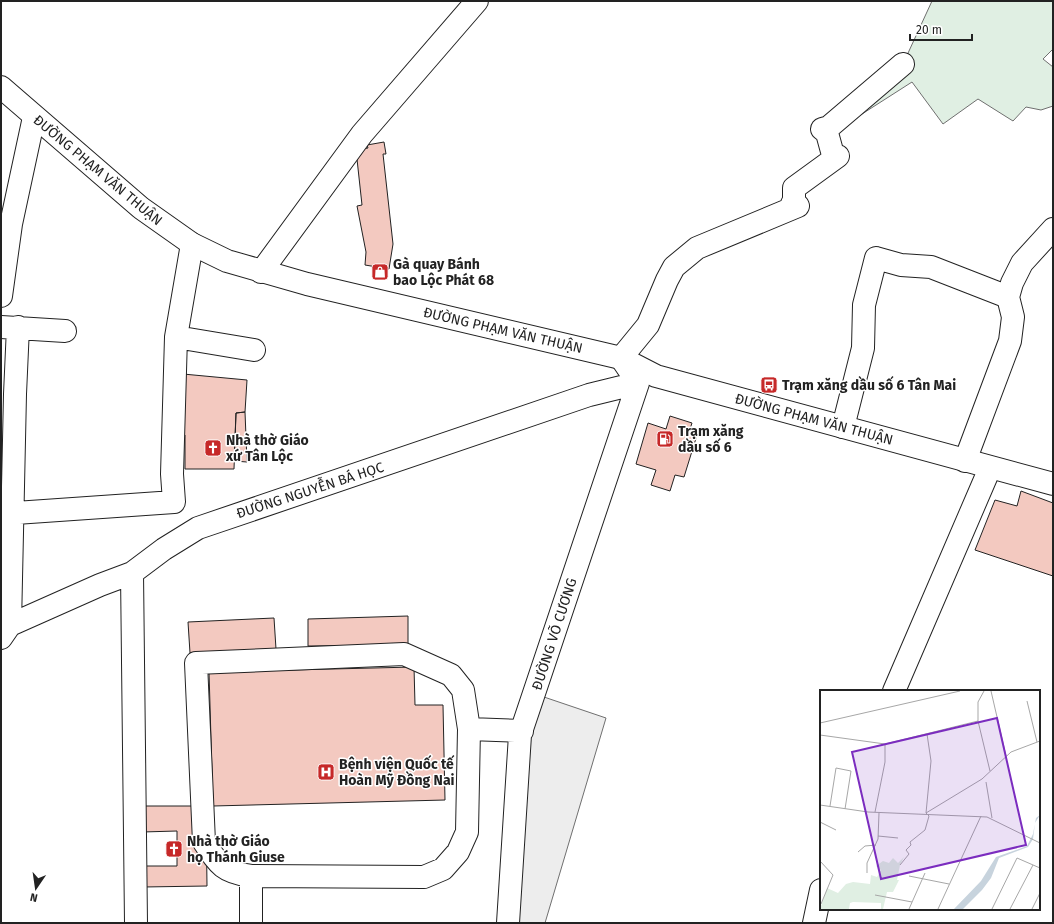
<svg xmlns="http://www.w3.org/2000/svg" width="1054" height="924" viewBox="0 0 1054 924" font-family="'Fira Sans',sans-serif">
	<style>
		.green { fill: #e0efe3; stroke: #6f6f6f }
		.parking { fill: #ededed; stroke: #6f6f6f }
		.building { fill: #f3c9c0; stroke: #222 }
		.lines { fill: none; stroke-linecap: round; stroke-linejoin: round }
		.minor-casing { stroke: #222; stroke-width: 24 }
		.major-casing { stroke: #222; stroke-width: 24 }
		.minor { stroke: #fff; stroke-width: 22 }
		.major { stroke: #fff; stroke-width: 22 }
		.labels { text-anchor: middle; stroke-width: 3; stroke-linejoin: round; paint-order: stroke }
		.street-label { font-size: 14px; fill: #222; stroke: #fff }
		.poi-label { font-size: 14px; font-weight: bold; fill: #222; stroke: #fff; text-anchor: start }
		.inset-road { fill: none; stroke: #a7a7a7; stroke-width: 1 }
		.view { fill: #7b2cbf; fill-opacity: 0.15; stroke: #7b2cbf; stroke-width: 2 }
		.inset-edge { fill: none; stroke: #222; stroke-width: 2 }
	</style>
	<rect width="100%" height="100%" fill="#fff"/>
	<path class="green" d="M932,1H1053V49L1043,59L1053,67V106L1041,110L1026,107L1013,121L978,99L943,124L912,82L862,114L855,108L903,64Z"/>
	<path class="parking" d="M541,696L606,718L545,923H516L527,735Z"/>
	<path class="building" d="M384,142L386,154H383L393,244L389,269L365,265L366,252L357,206L362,205L356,150L368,148L367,145Z
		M183,374L247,380L245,412L236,413L234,469H185V435H180Z
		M245,412L247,462L234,461L236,413Z
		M670,416L692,423L689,432L697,435L684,477L675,475L670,491L651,485L656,470L636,464L648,423L666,429Z
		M1021,491L1053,503V576L975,550L995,500L1017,506Z
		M408,616V645L308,646V619Z
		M274,618L276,649L190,653L188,622Z
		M414,667L415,705H443L445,800L213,806L209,672Z
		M141,806H206L207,886L143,887L142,866H177V831L142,832Z"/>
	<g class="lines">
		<g class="minor-casing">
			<path id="minor" d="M261,272L362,134L477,1
				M1,296L11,224L34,117
				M1,327L65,331
				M176,337L254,350
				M843,427L863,348L864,305L876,258L901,265L931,267L1008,297
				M965,461L1010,341L1013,317L1008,297L1012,283L1022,263L1053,229
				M1,514L174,502L172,474L176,337L192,244
				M132,573L136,923
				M10,625L15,394L18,327
				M1,638L10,625L100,585L132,573L164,549L198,528L589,395L638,383
				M894,691L990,468
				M251,876L424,877L443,869L458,852L467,832L469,729
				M251,923V876C223,872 219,865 204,842L196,663L404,654L451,675L463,690L469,729L522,731
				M508,923L520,735L638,383L621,358L648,325L667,280L674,267L697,248L798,206L792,204L794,200V188L838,156L833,155L827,133L822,129L829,127L903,64
				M814,923L821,890"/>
		</g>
		<g class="major-casing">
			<path id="major" d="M1,87L141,208L192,244L227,261L307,284L621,358L656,376L1053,484"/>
		</g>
		<use href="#minor" class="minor"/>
		<use href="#major" class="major"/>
	</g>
	<defs>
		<g id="shop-square" transform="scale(0.9)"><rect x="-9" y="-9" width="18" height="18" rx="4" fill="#c62828" stroke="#fff"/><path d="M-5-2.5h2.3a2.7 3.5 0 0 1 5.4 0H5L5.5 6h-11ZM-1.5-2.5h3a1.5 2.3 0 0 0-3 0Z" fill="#fff"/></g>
		<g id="bus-square" transform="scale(0.9)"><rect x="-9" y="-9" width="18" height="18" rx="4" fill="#c62828" stroke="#fff"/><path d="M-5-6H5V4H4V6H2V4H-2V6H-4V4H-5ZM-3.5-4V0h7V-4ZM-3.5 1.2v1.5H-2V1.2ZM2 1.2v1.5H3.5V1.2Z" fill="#fff"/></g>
		<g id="fuel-square" transform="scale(0.9)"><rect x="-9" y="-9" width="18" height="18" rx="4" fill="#c62828" stroke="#fff"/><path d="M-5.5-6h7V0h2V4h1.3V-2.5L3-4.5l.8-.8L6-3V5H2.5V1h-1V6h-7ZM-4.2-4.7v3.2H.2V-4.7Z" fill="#fff"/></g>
		<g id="church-square" transform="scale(0.9)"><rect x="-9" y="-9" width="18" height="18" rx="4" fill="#c62828" stroke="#fff"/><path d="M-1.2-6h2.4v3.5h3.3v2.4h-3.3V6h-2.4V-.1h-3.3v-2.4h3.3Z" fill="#fff"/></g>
		<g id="hospital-square" transform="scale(0.9)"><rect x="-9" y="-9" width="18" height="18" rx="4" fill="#c62828" stroke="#fff"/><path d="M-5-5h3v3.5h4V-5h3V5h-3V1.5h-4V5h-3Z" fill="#fff"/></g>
	</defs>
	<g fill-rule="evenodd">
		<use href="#shop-square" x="380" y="272"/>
		<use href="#bus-square" x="769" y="385"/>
		<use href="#fuel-square" x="665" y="439"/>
		<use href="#church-square" x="213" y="448"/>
		<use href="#hospital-square" x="326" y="772"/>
		<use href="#church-square" x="174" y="849"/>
	</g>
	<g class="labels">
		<g class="street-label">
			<text transform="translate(98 170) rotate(40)" y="5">ĐƯỜNG PHẠM VĂN THUẬN</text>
			<text transform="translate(503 330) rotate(13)" y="5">ĐƯỜNG PHẠM VĂN THUẬN</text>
			<text transform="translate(814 419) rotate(15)" y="5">ĐƯỜNG PHẠM VĂN THUẬN</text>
			<text transform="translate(310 490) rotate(-18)" y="5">ĐƯỜNG NGUYỄN BÁ HỌC</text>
			<text transform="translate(554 634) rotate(-72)" y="5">ĐƯỜNG VÕ CƯƠNG</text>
		</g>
		<g class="poi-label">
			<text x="393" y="269">Gà quay Bánh<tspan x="393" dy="16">bao Lộc Phát 68</tspan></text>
			<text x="782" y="390">Trạm xăng dầu số 6 Tân Mai</text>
			<text x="678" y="436">Trạm xăng<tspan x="678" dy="16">dầu số 6</tspan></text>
			<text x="226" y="445">Nhà thờ Giáo<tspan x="226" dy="16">xứ Tân Lộc</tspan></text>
			<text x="339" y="769">Bệnh viện Quốc tế<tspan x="339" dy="16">Hoàn Mỹ Đồng Nai</tspan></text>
			<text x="187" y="846">Nhà thờ Giáo<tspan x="187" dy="16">họ Thánh Giuse</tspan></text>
		</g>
	</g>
	<g transform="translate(820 690)">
		<rect width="220" height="220" fill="#fff"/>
		<path d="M84,167L80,175L77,190H79L73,202H67L63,219H61V213L33,212L30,213L29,219H0L7,198L18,203L26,194L33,192L50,194L51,185L57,187L61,180L56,176L63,171L69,173L73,168L78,173Z" fill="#e0efe3"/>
		<path d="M220,125L215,133L213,149L208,157L179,168L171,188L162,200L143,219H134L161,191L176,167L207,156L213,144L216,128Z" fill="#c7d3dd"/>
		<path class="inset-road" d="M164,1L158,12V31L170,81M171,1L186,66M207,11L217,52M0,33L140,1M0,45L65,54L158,31M166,92L172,128M0,115L48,122L167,127L220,153M10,116L16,78L31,81L25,119M55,122L65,72V54M106,123L162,89L191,62L220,51M0,132L16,140M58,146L78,148M38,162L45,156L56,155M0,171L13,185L1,214M80,175L89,164L86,160L91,155L90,152L105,140L109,126L106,123L111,71L107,44M47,183V173L58,149L59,123M89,186L129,194M55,205L92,212M89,219L105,183M118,219L161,126M172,219L197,168L220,178M190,219L213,175M212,219L220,203"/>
		<path class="view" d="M177,28L206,155L61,189L32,62Z"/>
		<rect width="220" height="220" class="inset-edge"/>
	</g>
	<rect width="1054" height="924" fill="none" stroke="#222222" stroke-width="4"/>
	<g transform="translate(36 888) rotate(193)" stroke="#ffffff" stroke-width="3" paint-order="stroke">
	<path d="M0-3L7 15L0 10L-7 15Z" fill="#222222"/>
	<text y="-6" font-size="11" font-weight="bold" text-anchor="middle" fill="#222222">N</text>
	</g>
	<path d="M910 34v6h62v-6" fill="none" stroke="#222222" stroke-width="2"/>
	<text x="916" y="34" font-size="12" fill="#222222" stroke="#ffffff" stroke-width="3" paint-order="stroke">20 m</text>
</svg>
